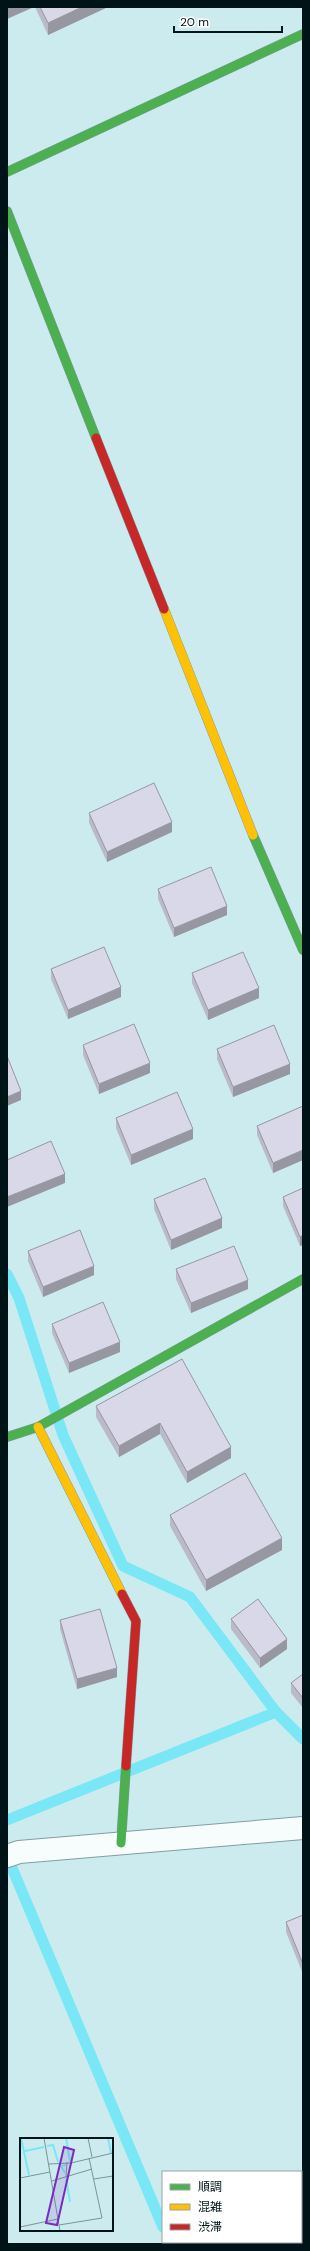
<svg xmlns="http://www.w3.org/2000/svg" width="310" height="2251" viewBox="0 0 310 2251" font-family="'DM Sans','Noto Sans JP',sans-serif">
	<style>
		.lines { fill: none; stroke-linecap: round; stroke-linejoin: round }
		.stream { stroke: #79e7f5; stroke-width: 11 }
		.street-casing { stroke: #829ea1; stroke-width: 24 }
		.fast-casing { stroke: #829ea1; stroke-width: 10 }
		.slow-casing { stroke: #829ea1; stroke-width: 10 }
		.jam-casing { stroke: #829ea1; stroke-width: 10 }
		.street { stroke: #f7fcfd; stroke-width: 22 }
		.fast { stroke: #4caf50; stroke-width: 9 }
		.slow { stroke: #ffc107; stroke-width: 9 }
		.jam { stroke: #c62828; stroke-width: 9 }
		.wall { fill: #babac8 }
		.shaded-wall { fill: #9797a2 }
		.building { fill: #d8d8e8; stroke: #9797a2 }
		.inset-river { fill: none; stroke: #79e7f5; stroke-width: 2 }
		.inset-road { fill: none; stroke: #7a9598; stroke-width: 1 }
		.view { fill: #7b2cbf; fill-opacity: 0.15; stroke: #7b2cbf; stroke-width: 2 }
		.inset-edge { fill: none; stroke: #001316; stroke-width: 2 }
	</style>
	<rect width="100%" height="100%" fill="#ccebef"/>
	<g class="lines">
		<path class="stream" d="M7,1274L19,1298L63,1435L123,1566L190,1597L276,1712L7,1820
			M276,1712L303,1739
			M7,1856L163,2227
			M169,2242L170,2244"/>
		<g class="street-casing">
			<path id="street" d="M7,1856L19,1852L303,1828"/>
		</g>
		<g class="fast-casing">
			<path id="fast" d="M7,172L303,34
				M7,211L96,438
				M253,835L303,950
				M7,1437L38,1427L303,1279
				M121,1843L126,1766"/>
		</g>
		<g class="slow-casing">
			<path id="slow" d="M164,609L253,835
				M38,1427L122,1594"/>
		</g>
		<g class="jam-casing">
			<path id="jam" d="M96,438L164,609
				M122,1594L136,1621L126,1766"/>
		</g>
		<use href="#street" class="street"/>
		<use href="#fast" class="fast"/>
		<use href="#slow" class="slow"/>
		<use href="#jam" class="jam"/>
	</g>
	<path class="wall" d="M35,7H108L48,35Z
		M89,813L172,832L107,862L89,823Z
		M158,889L227,915L174,937L158,899Z
		M51,969L121,997L68,1019L51,979Z
		M192,973L259,998L208,1020L192,983Z
		M83,1045L150,1073L99,1094L83,1055Z
		M217,1049L290,1074L233,1097L217,1059Z
		M303,1106V1160L273,1173L257,1135V1126Z
		M116,1118L193,1139L131,1165L116,1128Z
		M303,1188L300,1246L283,1206V1197Z
		M154,1199L222,1228L171,1250L154,1209Z
		M28,1251L94,1275L43,1297L28,1261Z
		M176,1269L248,1289L191,1313L176,1279Z
		M52,1324L120,1352L69,1373L52,1333Z
		M182,1359L231,1458L187,1483L160,1434L119,1457L96,1417V1406Z
		M170,1515L282,1550L206,1591L170,1526Z
		M231,1619L287,1649L260,1668L231,1629Z
		M60,1620L117,1677L77,1689L60,1629Z
		M303,1674V1708L291,1693V1683Z
		M303,1915V1974L286,1932V1922Z"/>
	<path class="shaded-wall" d="M7,7H34L7,19Z
		M82,7H108L48,35V23Z
		M172,822V832L107,862V852Z
		M227,906V915L174,937V928Z
		M121,987V997L68,1019V1010Z
		M259,988V998L208,1020V1010Z
		M150,1063V1073L99,1094V1084Z
		M290,1064V1074L233,1097V1087Z
		M21,1091V1100L7,1106V1097Z
		M193,1129V1139L131,1165V1155Z
		M303,1150V1160L273,1173V1163Z
		M65,1174V1183L7,1207V1197Z
		M222,1218V1228L171,1250V1240Z
		M303,1235V1245L300,1246V1237Z
		M94,1266V1275L43,1297V1287Z
		M248,1280V1289L191,1313V1303Z
		M120,1342V1352L69,1373V1363Z
		M160,1423V1434L119,1457V1446Z
		M231,1447V1458L187,1483V1472Z
		M282,1538V1550L206,1591V1580Z
		M287,1639V1649L260,1668V1658Z
		M117,1668V1677L77,1689V1679Z"/>
	<path class="building" d="M40,7H82L48,23Z
		M154,783L172,822L107,852L89,813Z
		M211,867L227,906L174,928L158,889Z
		M104,947L121,987L68,1010L51,969Z
		M243,952L259,988L208,1010L192,973Z
		M134,1024L150,1063L99,1084L83,1045Z
		M274,1025L290,1064L233,1087L217,1049Z
		M7,1056L21,1091L7,1097Z
		M177,1092L193,1129L131,1155L116,1118Z
		M303,1106V1150L273,1163L257,1126Z
		M51,1141L65,1174L7,1197V1160Z
		M205,1178L222,1218L171,1240L154,1199Z
		M303,1188V1235L300,1237L283,1197Z
		M80,1230L94,1266L43,1287L28,1251Z
		M234,1246L248,1280L191,1303L176,1269Z
		M103,1302L120,1342L69,1363L52,1324Z
		M182,1359L231,1447L187,1472L160,1423L119,1446L96,1406Z
		M245,1473L282,1538L206,1580L170,1515Z
		M258,1599L287,1639L260,1658L231,1619Z
		M100,1609L117,1668L77,1679L60,1620Z
		M303,1674V1698L291,1683Z
		M303,1915V1964L286,1922Z"/>
	<g transform="translate(20 2138)">
		<rect width="93" height="93" fill="#ccebef"/>
		<path class="inset-river" d="M1,0L9,37M46,0L50,23M88,0L91,15M27,8L33,7L38,24M5,13L24,9M45,35L41,28L46,27M46,40L50,64"/>
		<path class="inset-road" d="M24,0L40,93M68,0L72,19M29,26L51,25L93,15M46,39L47,24M0,40L30,34M74,41L93,38M32,43L72,31M39,87L82,80L69,20M0,89L38,81"/>
		<path class="view" d="M44,9L54,12L37,87L26,85Z"/>
		<rect width="93" height="93" class="inset-edge"/>
	</g>
	<rect width="310" height="2251" fill="none" stroke="#001316" stroke-width="16"/>
	<rect x="162" y="2171" width="140" height="72" fill="#ffffff" stroke="#99a1a2"/>
	<rect x="170" y="2184" width="20" height="6" fill="#4caf50" stroke="#99a1a2"/>
	<text x="198" y="2191" font-size="12" fill="#001316">順調</text>
	<rect x="170" y="2204" width="20" height="6" fill="#ffc107" stroke="#99a1a2"/>
	<text x="198" y="2211" font-size="12" fill="#001316">混雑</text>
	<rect x="170" y="2224" width="20" height="6" fill="#c62828" stroke="#99a1a2"/>
	<text x="198" y="2231" font-size="12" fill="#001316">渋滞</text>
	<path d="M174 26v6h108v-6" fill="none" stroke="#001316" stroke-width="2"/>
	<text x="180" y="26" font-size="12" fill="#001316" stroke="#ffffff" stroke-width="3" paint-order="stroke">20 m</text>
</svg>
